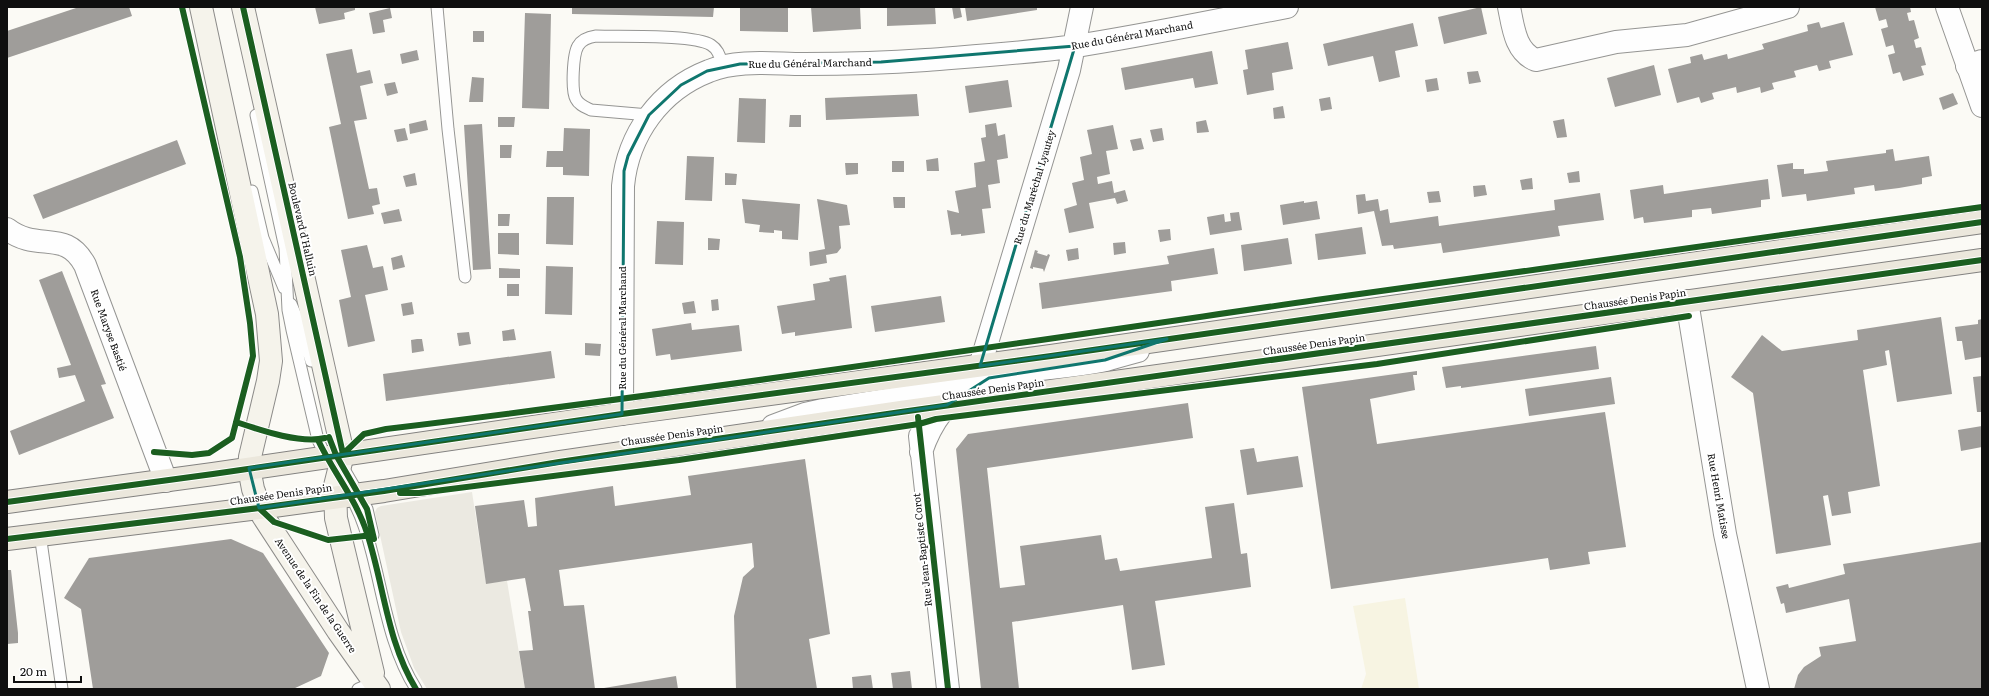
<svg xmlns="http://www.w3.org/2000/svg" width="1989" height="696" viewBox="0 0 1989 696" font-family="Literata,serif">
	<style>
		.farmland { fill: #f7f4e2 }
		.plaza { fill: #ebe9e1 }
		.building { fill: #9f9d9a }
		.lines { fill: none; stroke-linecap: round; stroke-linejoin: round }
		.service-casing { stroke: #959593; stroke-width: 13 }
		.minor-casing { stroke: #959593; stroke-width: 24 }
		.tertiary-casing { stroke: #959593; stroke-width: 24 }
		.secondary-casing { stroke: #8c8b89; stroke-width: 24 }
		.primary-casing { stroke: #838280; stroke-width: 24 }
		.service { stroke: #fefefe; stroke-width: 11 }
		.minor { stroke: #fefefe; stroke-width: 22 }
		.tertiary { stroke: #fefefe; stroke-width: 22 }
		.secondary { stroke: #f5f3eb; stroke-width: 22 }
		.primary { stroke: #ebe7dc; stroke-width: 22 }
		.cycleway-casing { stroke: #fff; stroke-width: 8 }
		.cycleway { stroke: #1b5e20; stroke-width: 6 }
		.marked { fill: none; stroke: #0f766e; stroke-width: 3; stroke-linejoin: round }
		.labels { text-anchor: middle; stroke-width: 4; stroke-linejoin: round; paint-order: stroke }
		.street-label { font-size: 10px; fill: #0f0f0f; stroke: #fff }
	</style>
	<rect width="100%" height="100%" fill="#fbfaf5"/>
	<path class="farmland" d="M1405,598L1419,689H1361L1366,674L1353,606Z"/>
	<path class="plaza" d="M472,492L486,583L507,581L525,689H427L414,668L401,632L375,512L377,508L381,506Z"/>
	<path class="building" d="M79,7H129L132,16L7,58V31Z
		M315,7H355V10L344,13L345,19L319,24Z
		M572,7H714L713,17L572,14Z
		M740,7H788V32L740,31Z
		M811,7H860L861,29L813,32Z
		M887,7H935L936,24L887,26Z
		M952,7H960L962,17L954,19Z
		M965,7H1037V10L967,21Z
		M1481,7L1487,34L1444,44L1438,17Z
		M1875,7H1910L1911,12L1907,13L1909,21L1914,20L1919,38L1914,40L1916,48L1921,47L1926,65L1921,66L1924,75L1903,81L1900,72L1893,74L1888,55L1895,53L1893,45L1886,47L1881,29L1888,27L1886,19L1879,21Z
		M390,8L392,18L383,20L385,32L373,34L369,13Z
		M525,13L551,14L549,109L522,108Z
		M1819,22L1821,28L1844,22L1853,55L1829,61L1831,68L1819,71L1817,65L1794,71L1796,77L1772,83L1774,89L1761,93L1760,87L1737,93L1736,87L1712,93L1714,99L1701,103L1699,97L1677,103L1668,69L1691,63L1690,57L1702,54L1704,60L1727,54L1728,59L1764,49L1762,44L1808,31L1807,25Z
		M1413,23L1418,46L1395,51L1400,77L1379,82L1373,56L1328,66L1323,44Z
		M473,31H484V42H473Z
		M1288,42L1293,69L1272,73L1274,90L1247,95L1243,70L1248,69L1245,50Z
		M352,49L357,73L370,70L373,83L360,86L367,119L354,121L369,189L377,188L380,204L372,206L374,214L348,219L329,127L341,124L326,54Z
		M417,50L419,60L402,64L400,54Z
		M1212,51L1218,84L1195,88L1193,78L1125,90L1121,68Z
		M1654,65L1661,95L1615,107L1607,78Z
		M1478,71L1481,82L1469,84L1467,72Z
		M472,77L484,78L483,102H469Z
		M1437,78L1439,90L1427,92L1425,80Z
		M1008,80L1012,107L969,113L965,86Z
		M395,82L398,93L387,96L384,84Z
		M1953,93L1958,104L1943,110L1939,98Z
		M917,94L919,116L826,120L825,98Z
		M1330,97L1332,109L1321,111L1319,99Z
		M739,98L766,99L765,143L737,142Z
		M1283,106L1285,118L1274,119L1273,108Z
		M790,115H801V127H789Z
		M498,117H515L514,127H498Z
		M1564,119L1567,137L1557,138L1553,121Z
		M426,120L428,130L410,134L409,124Z
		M1206,120L1209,132L1197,133L1196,122Z
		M996,123L998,136L1005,134L1008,158L997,160L1000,183L988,185L991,208L982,209L985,233L961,236V234L951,235L947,210L959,213L955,191L976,187L974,163L985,161L981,138L986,137L985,125Z
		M482,124L491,269L473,270L464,125Z
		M1113,125L1118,149L1106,151L1110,174L1097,177L1098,184L1112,181L1114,193L1125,190L1128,201L1117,204L1115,198L1089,203L1094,228L1069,233L1064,209L1077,205L1072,183L1084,180L1080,157L1092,154L1087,130Z
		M405,128L408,140L397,142L394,130Z
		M564,128L590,129L589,176L563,175V167H546L547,151H563Z
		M1162,128L1164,140L1153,142L1150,130Z
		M1141,138L1144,149L1133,151L1130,140Z
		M177,140L186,164L43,219L33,195Z
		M500,145H512L511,158H500Z
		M1893,149L1895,161L1929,156L1932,176L1922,178V184L1899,188L1875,191L1874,185L1854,188L1855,194L1807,201L1806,194L1782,197L1777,165L1793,163V169H1804V174L1828,171L1826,161L1886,153V150Z
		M687,156L714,157L712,201L685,200Z
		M938,158L939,171H927L926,160Z
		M892,161H904V172H892Z
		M845,163H858V174L846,175Z
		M1579,171L1580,182L1569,183L1567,173Z
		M415,173L417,185L406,187L403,176Z
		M725,173L737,174L736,185H725Z
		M1532,178L1533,189L1522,190L1520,180Z
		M1768,179L1770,199L1761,200V207L1712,214L1711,208L1692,210V217L1644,223L1643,217L1634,219L1630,190L1663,185L1664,194Z
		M1485,185L1487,195L1474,197L1473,186Z
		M1439,191L1441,202L1429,203L1427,192Z
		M1600,193L1604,220L1558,226L1560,236L1443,253L1441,243L1394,249L1393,245L1382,246L1374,211L1358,214L1356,195L1365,194L1366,201L1378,199L1380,211L1388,209L1390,223L1438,216L1439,226L1555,210L1554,200Z
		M547,197H574L573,245L546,244Z
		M893,197H905V208H894Z
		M742,199L800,204L798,240L782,239V231L774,230V233L759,232L760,225L745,223Z
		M817,199L847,205L850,225L839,226L841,248L837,253L826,255L827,263L810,266L809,252L825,249Z
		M1304,201V203L1317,201L1320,219L1283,225L1280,205Z
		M399,209L402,221L384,224L381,213Z
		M1239,212L1242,230L1210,235L1207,217L1224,214L1225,222L1231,221L1230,213Z
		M498,214H510L509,226H498Z
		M657,221L684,222L683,265L655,264Z
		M1362,227L1366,254L1318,260L1315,234Z
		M1170,229L1171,240L1160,242L1158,230Z
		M498,233H519V255L498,254Z
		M708,238L720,239L719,250H708Z
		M1288,238L1292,264L1244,271L1241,245Z
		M1125,242L1126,253L1114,255L1113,243Z
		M367,245L373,268L383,266L388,290L365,295L375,341L348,347L339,300L351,297L341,250Z
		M1078,248L1079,259L1068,261L1066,250Z
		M1214,248L1218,274L1171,281L1172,291L1042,309L1039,283L1169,264L1167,256Z
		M1035,250L1038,251L1037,253L1047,256L1048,254L1050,255L1044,272L1043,269L1033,267V269L1030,268Z
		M402,255L405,267L393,270L391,258Z
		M546,266L573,267L572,315L545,314Z
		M499,268L520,269V278H499Z
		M62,271L106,384L101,385L114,418L19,455L10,431L85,401L75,375L59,378L57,368L71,365L39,280Z
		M846,275L852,328L795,336V332L782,334L777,306L815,300L813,284L830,281L829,278Z
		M507,284H519V296H507Z
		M941,296L945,322L875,332L871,306Z
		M718,299L719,310L712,311L711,300Z
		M694,301L696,313L684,314L682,303Z
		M412,302L414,314L403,316L401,304Z
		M1941,317L1952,394L1897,402L1889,350L1885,351L1887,365L1863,370L1880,486L1848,492L1851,513L1832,516L1828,495L1823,496L1831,545L1776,554L1753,393L1731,377L1762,335L1782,351L1858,340L1857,330Z
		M1982,319V357L1965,360L1962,341H1957L1955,327L1978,324V320Z
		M691,323L692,330L739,325L742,351L671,360L670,354L656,356L652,329Z
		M514,329L516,340L503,341L502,331Z
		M469,332L471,344L459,346L457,333Z
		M417,339H422L424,351L412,353L411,340Z
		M585,343L601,344L600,356L585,355Z
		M1596,346L1599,369L1461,388V386L1446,388L1442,367Z
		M551,351L555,378L386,401L383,374Z
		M1417,371V375H1413L1415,390L1370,399L1377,444L1605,412L1626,547L1588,552L1590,564L1550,570L1548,558L1331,589L1302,387Z
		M1982,376V412H1977L1973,377Z
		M1611,377L1615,404L1529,416L1525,389Z
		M1188,403L1193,438L987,468L1000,588L1025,585L1020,546L1101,535L1105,560L1117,558L1120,571L1212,558L1205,507L1234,503L1241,554L1247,553L1251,587L1155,601L1165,665L1132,670L1123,605L1012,622L1019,689H981L956,449L968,434Z
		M1982,426V447L1961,451L1958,430Z
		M1254,448L1257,462L1298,456L1303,487L1247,495L1240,450Z
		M805,459L830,634L809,639L817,689H736L734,616L743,577L754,567L752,543L559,570L564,606L584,605L595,689H525L519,651L533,650L528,611H531L525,578L486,584L475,506L524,500L528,527L537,526L535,498L613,486L615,506L691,495L688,476Z
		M231,539L263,553L329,653L321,676L293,689H93L81,609L64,598L89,558Z
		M1982,542V689H1794L1798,675L1804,667L1821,656L1819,647L1856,641L1849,599L1786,613L1784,603L1781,604L1776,587L1788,584L1789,588L1845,574L1843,564Z
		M7,570H11L18,633V643L7,644Z
		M910,671L912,689H893L891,673Z
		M871,675L873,689H853L852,677Z
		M676,676L678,689H604V688Z"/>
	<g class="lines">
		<g class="service-casing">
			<path id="service" d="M437,7L448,129L465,277
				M256,115L285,248L288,310L292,330L318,440L327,459
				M649,115L591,110C585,107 579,105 576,99C571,91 573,54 578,46C582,39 589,37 596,36C620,37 694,34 711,45C719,50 720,58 723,66
				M252,191L263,238L284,288
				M291,304L302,330L311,361
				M341,464L367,509L373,535
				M349,494C361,512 367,533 372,553C384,599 390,648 416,689
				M40,534L62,689
				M358,689L375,682"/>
		</g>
		<g class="minor-casing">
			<path id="minor" d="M1509,7C1513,26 1515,52 1536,60L1616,42L1687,35L1788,7
				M1967,66L1982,61
				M7,229C38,253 65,228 85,265L166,481
				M1687,301L1725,534L1758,689
				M622,414L623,186C628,134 660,90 709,71C738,59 773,64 804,64C845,64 885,63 926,60C976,56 1027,53 1076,46C1147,35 1217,20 1287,7
				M773,426L805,414L823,410L941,391C957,386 968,377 980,366L1069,70L1082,7
				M920,436L948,689
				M921,452C953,357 1028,377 1106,360C1116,357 1127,354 1138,351"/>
		</g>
		<g class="tertiary-casing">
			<path id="tertiary" d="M1947,7L1982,106"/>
		</g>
		<g class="secondary-casing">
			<path id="secondary" d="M201,7L267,314L271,361L268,381L250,457L249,468L253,489L263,516L338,631L379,689
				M243,7L343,454L335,486L336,518L373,673"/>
		</g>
		<g class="primary-casing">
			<path id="primary" d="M7,502L213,474L622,414L1051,356L1982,222
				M7,539L259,508L384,491L559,462L901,412L1982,260"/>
		</g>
		<use href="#service" class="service"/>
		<use href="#minor" class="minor"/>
		<use href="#tertiary" class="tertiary"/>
		<use href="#secondary" class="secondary"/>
		<use href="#primary" class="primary"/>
		<g class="cycleway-casing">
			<path id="cycleway" d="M243,7L343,454
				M918,417L948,689
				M236,422C260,430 300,444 325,438
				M329,437L336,455L367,509L374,539
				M318,440C333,472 356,499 367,533C384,585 387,642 416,689
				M154,452L192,455L209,453L232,438L253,356L250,323L240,257L182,7
				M343,454L364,434L386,429C697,391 1006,345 1316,300C1538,269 1760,239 1982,207
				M400,493H419L679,460L919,424L936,419L1377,364L1689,316
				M7,502L213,474L622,414L1051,356L1982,222
				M259,508L274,522L328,540L373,535
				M7,539L259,508L384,491L559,462L901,412L1982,260"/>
		</g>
		<use href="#cycleway" class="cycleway"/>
	</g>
	<path class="marked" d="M1075,46L980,366L1167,339L1105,360L989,378L947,405L259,508L249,468L622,414L624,171L628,156L649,115L681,85L707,71L740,64L881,62Z"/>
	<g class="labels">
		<g class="street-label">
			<text transform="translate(1132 35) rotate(-10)" y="4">Rue du Général Marchand</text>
			<text transform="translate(810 63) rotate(-1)" y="4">Rue du Général Marchand</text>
			<text transform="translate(1034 187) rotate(-73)" y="4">Rue du Maréchal Lyautey</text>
			<text transform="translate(303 229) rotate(77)" y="4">Boulevard d'Halluin</text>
			<text transform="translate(1635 299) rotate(-8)" y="4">Chaussée Denis Papin</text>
			<text transform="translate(622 328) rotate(-90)" y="4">Rue du Général Marchand</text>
			<text transform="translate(109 330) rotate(70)" y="4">Rue Maryse Bastié</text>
			<text transform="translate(1314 344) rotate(-8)" y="4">Chaussée Denis Papin</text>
			<text transform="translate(993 389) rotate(-8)" y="4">Chaussée Denis Papin</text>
			<text transform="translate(672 435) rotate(-8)" y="4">Chaussée Denis Papin</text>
			<text transform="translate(281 494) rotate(-8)" y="4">Chaussée Denis Papin</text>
			<text transform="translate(1719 496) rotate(80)" y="4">Rue Henri Matisse</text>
			<text transform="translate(922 550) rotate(-96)" y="4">Rue Jean-Baptiste Corot</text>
			<text transform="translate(316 595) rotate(56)" y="4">Avenue de la Fin de la Guerre</text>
		</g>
	</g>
	<rect width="1989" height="696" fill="none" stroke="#0f0f0f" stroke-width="16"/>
	<path d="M14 676v6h67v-6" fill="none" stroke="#0f0f0f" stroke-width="2"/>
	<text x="20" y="676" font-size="12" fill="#0f0f0f" stroke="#ffffff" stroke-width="3" paint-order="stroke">20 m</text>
</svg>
